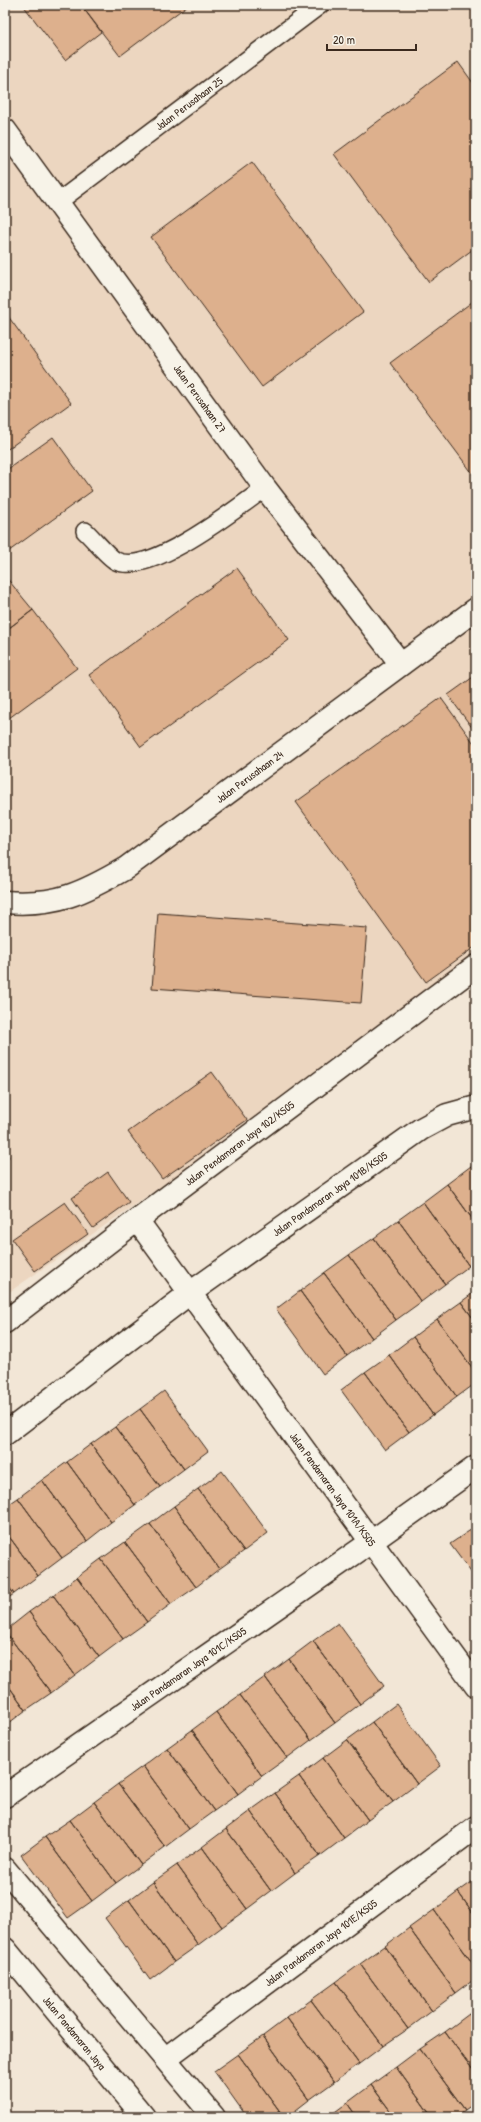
<svg xmlns="http://www.w3.org/2000/svg" width="481" height="2122" viewBox="0 0 481 2122" font-family="'Patrick Hand',sans-serif">
	<style>
		.built { fill: #ecd6c0 }
		.building { fill: #ddb08d; stroke: #3b2a1e }
		.lines { fill: none; stroke-linecap: round; stroke-linejoin: round }
		.service-casing { stroke: #3b2a1e; stroke-width: 20 }
		.minor-casing { stroke: #3b2a1e; stroke-width: 25 }
		.tertiary-casing { stroke: #3b2a1e; stroke-width: 25 }
		.service { stroke: #f7f3e8; stroke-width: 17 }
		.minor { stroke: #f7f3e8; stroke-width: 22 }
		.tertiary { stroke: #f7f3e8; stroke-width: 22 }
		.labels { text-anchor: middle; stroke-width: 3.5; stroke-linejoin: round; paint-order: stroke }
		.street-label { font-size: 11px; fill: #3b2a1e; stroke: #f7f3e8 }
	</style>
	<rect width="100%" height="100%" fill="#f2e6d6"/>
	<filter id="ink" filterUnits="userSpaceOnUse"><feTurbulence type="fractalNoise" baseFrequency=".025" numOctaves="2"/><feDisplacementMap in="SourceGraphic" scale="8" xChannelSelector="R" yChannelSelector="G"/><feConvolveMatrix kernelMatrix="1 2 1 2 8 2 1 2 1" color-interpolation-filters="sRGB"/></filter>
	<g filter="url(#ink)">
		<path class="built" d="M5,5H476V967L5,1295Z"/>
		<path class="building" d="M23,5H81L101,32L65,60Z
			M81,5H188L120,56Z
			M458,62L476,87V247L429,282L334,154Z
			M252,162L363,312L262,387L151,237Z
			M476,299V478L390,363Z
			M5,312L71,403L5,451Z
			M53,437L92,491L5,554V471Z
			M237,568L289,640L141,747L89,675Z
			M5,576L33,610L5,631Z
			M33,610L77,668L5,721V631Z
			M476,675V733L448,695Z
			M441,698L476,746V946L426,982L296,802Z
			M158,913L367,928L361,1003L152,988Z
			M212,1072L247,1120L162,1179L128,1132Z
			M5,1151L9,1157L5,1160Z
			M476,1163V1173L471,1166Z
			M471,1166L476,1173V1224L447,1184Z
			M108,1172L129,1202L93,1228L72,1198Z
			M447,1184L476,1224V1262L469,1266L423,1202Z
			M65,1202L88,1234L35,1271L12,1239Z
			M423,1202L469,1266L445,1284L398,1220Z
			M398,1220L445,1284L421,1302L374,1238Z
			M374,1238L421,1302L396,1320L349,1255Z
			M349,1255L396,1320L372,1338L324,1273Z
			M324,1273L372,1338L347,1356L300,1291Z
			M300,1291L347,1356L323,1374L276,1309Z
			M476,1291V1322L461,1302Z
			M461,1302L476,1322V1373L437,1319Z
			M437,1319L476,1373V1383L457,1397L413,1337Z
			M413,1337L457,1397L433,1415L389,1355Z
			M389,1355L433,1415L409,1432L365,1372Z
			M365,1372L409,1432L385,1450L341,1390Z
			M164,1391L208,1451L184,1469L140,1409Z
			M140,1409L184,1469L160,1487L115,1427Z
			M115,1427L160,1487L135,1505L91,1444Z
			M91,1444L135,1505L111,1522L67,1462Z
			M67,1462L111,1522L87,1541L42,1480Z
			M222,1471L268,1533L244,1551L198,1489Z
			M42,1480L87,1541L62,1558L18,1498Z
			M198,1489L244,1551L219,1569L174,1506Z
			M18,1498L62,1558L38,1576L5,1531V1507Z
			M174,1506L219,1569L196,1587L150,1524Z
			M150,1524L196,1587L171,1604L125,1542Z
			M475,1527L476,1528V1579L450,1544Z
			M5,1531L38,1576L14,1594L5,1582Z
			M125,1542L171,1604L147,1622L101,1559Z
			M101,1559L147,1622L123,1639L77,1577Z
			M77,1577L123,1639L99,1657L53,1595Z
			M5,1582L14,1594L5,1600Z
			M53,1595L99,1657L75,1675L29,1612Z
			M29,1612L75,1675L51,1693L5,1631Z
			M338,1623L384,1686L360,1704L313,1641Z
			M5,1631L51,1693L26,1710L5,1681Z
			M313,1641L360,1704L335,1723L289,1659Z
			M289,1659L335,1723L311,1740L265,1677Z
			M265,1677L311,1740L287,1758L240,1695Z
			M5,1681L26,1710L5,1726Z
			M240,1695L287,1758L262,1776L216,1712Z
			M396,1704L441,1766L417,1784L372,1722Z
			M216,1712L262,1776L238,1794L192,1730Z
			M372,1722L417,1784L393,1802L347,1740Z
			M192,1730L238,1794L214,1811L167,1748Z
			M347,1740L393,1802L368,1820L323,1758Z
			M167,1748L214,1811L189,1829L143,1766Z
			M323,1758L368,1820L344,1838L299,1776Z
			M143,1766L189,1829L165,1847L118,1784Z
			M299,1776L344,1838L320,1856L275,1793Z
			M118,1784L165,1847L141,1865L94,1802Z
			M275,1793L320,1856L295,1873L250,1811Z
			M94,1802L141,1865L116,1883L70,1820Z
			M250,1811L295,1873L271,1891L226,1829Z
			M70,1820L116,1883L92,1901L45,1837Z
			M226,1829L271,1891L247,1909L202,1847Z
			M45,1837L92,1901L68,1918L21,1855Z
			M202,1847L247,1909L222,1927L177,1865Z
			M177,1865L222,1927L198,1945L153,1882Z
			M476,1879V1917L458,1892Z
			M153,1882L198,1945L174,1962L129,1900Z
			M458,1892L476,1917V1968L434,1910Z
			M129,1900L174,1962L150,1980L105,1918Z
			M434,1910L476,1968V1978L456,1993L409,1928Z
			M409,1928L456,1993L432,2011L385,1946Z
			M385,1946L432,2011L408,2029L360,1964Z
			M360,1964L408,2029L383,2046L336,1982Z
			M336,1982L383,2046L359,2064L311,2000Z
			M311,2000L359,2064L334,2082L287,2018Z
			M476,2009V2023L469,2014Z
			M469,2014L476,2023V2074L445,2032Z
			M287,2018L334,2082L309,2100L263,2036Z
			M445,2032L476,2074V2102L465,2110L420,2049Z
			M263,2036L309,2100L287,2117H284L238,2054Z
			M420,2049L465,2110L455,2117H432L396,2067Z
			M238,2054L284,2117H247L214,2071Z
			M396,2067L432,2117H395L371,2085Z
			M371,2085L395,2117H357L347,2103Z
			M347,2103L357,2117H328Z"/>
		<g class="lines">
			<g class="service-casing">
				<g id="service">
					<path id="s1" d="M58,202L320,5"/>
					<path d="M85,531C93,538 107,556 116,561C150,577 237,508 265,488"/>
				</g>
			</g>
			<g class="minor-casing">
				<g id="minor">
					<path id="s2" d="M5,130L265,488L401,664"/>
					<path id="s3" d="M5,902C57,906 83,893 126,868L476,609"/>
					<path id="s4" d="M137,1220L476,1686"/>
					<path id="s5" d="M5,1322L137,1220L476,966"/>
					<path id="s6" d="M5,1434L190,1293L421,1129L447,1115L476,1107"/>
					<path id="s7" d="M5,1796L371,1542L476,1467"/>
					<path d="M5,1869L214,2117"/>
					<path id="s8" d="M166,2058L476,1827"/>
				</g>
			</g>
			<g class="tertiary-casing">
				<g id="tertiary">
					<path id="s9" d="M5,1949L144,2117"/>
				</g>
			</g>
			<use href="#service" class="service"/>
			<use href="#minor" class="minor"/>
			<use href="#tertiary" class="tertiary"/>
		</g>
	</g>
	<g class="labels">
		<g class="street-label">
			<text dy="4" stroke="none"><textPath href="#s1" startOffset="164">Jalan Perusahaan 25</textPath></text>
			<text dy="4" stroke="none"><textPath href="#s2" startOffset="332">Jalan Perusahaan 27</textPath></text>
			<text dy="4" stroke="none"><textPath href="#s3" startOffset="282">Jalan Perusahaan 24</textPath></text>
			<text dy="4" stroke="none"><textPath href="#s5" startOffset="295">Jalan Pendamaran Jaya 102/KS05</textPath></text>
			<text dy="4" stroke="none"><textPath href="#s6" startOffset="404">Jalan Pandamaran Jaya 101B/KS05</textPath></text>
			<text dy="4" stroke="none"><textPath href="#s4" startOffset="333">Jalan Pandamaran Jaya 101A/KS05</textPath></text>
			<text dy="4" stroke="none"><textPath href="#s7" startOffset="223">Jalan Pandamaran Jaya 101C/KS05</textPath></text>
			<text dy="4" stroke="none"><textPath href="#s8" startOffset="193">Jalan Pandamaran Jaya 101E/KS05</textPath></text>
			<text dy="4" stroke="none"><textPath href="#s9" startOffset="109">Jalan Pandamaran Jaya</textPath></text>
		</g>
	</g>
	<rect width="481" height="2122" fill="none" stroke="#f7f3e8" stroke-width="20"/>
	<rect x="10" y="10" width="461" height="2102" fill="none" stroke="#3b2a1e" stroke-width="1.5" filter="url(#ink)"/>
	<path d="M327 44v6h89v-6" fill="none" stroke="#3b2a1e" stroke-width="2"/>
	<text x="333" y="44" font-size="12" fill="#3b2a1e" stroke="#f7f3e8" stroke-width="3" paint-order="stroke">20 m</text>
</svg>
